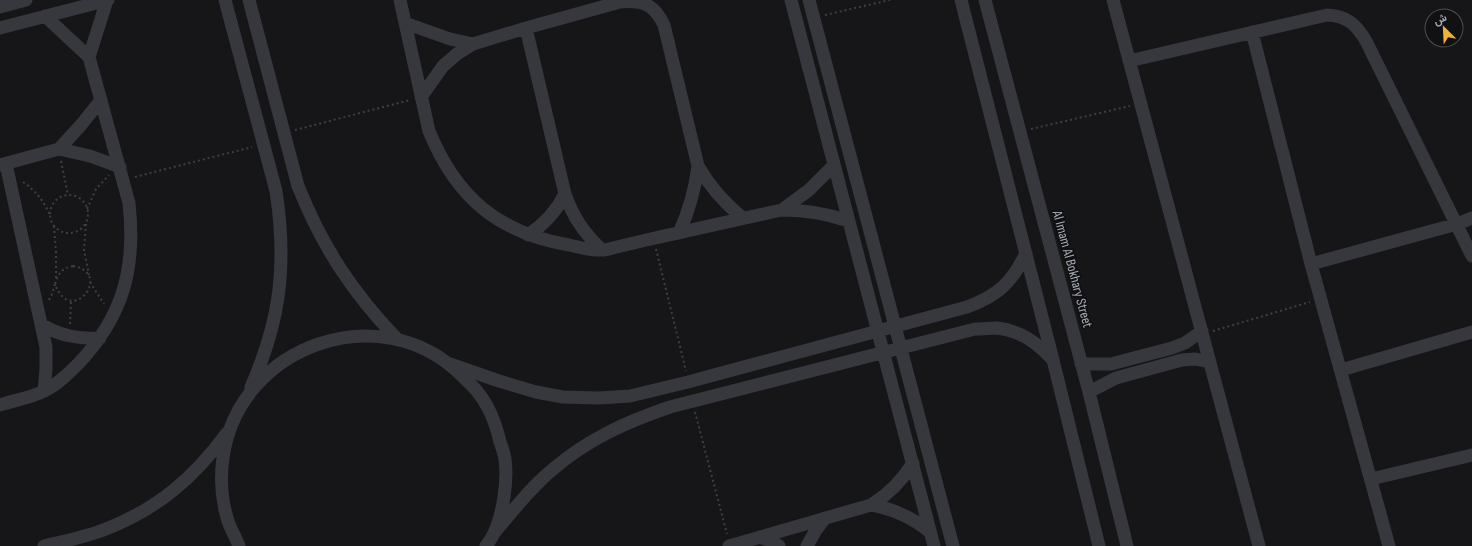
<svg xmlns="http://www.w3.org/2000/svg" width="1472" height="546" viewBox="0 0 1472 546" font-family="'Sofia Sans Condensed',Vazirmatn,sans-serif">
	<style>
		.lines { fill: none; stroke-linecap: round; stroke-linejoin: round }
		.path { stroke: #3d3f44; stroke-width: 2; stroke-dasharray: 2 3; stroke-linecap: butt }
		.minor { stroke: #37383d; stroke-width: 13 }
		.labels { text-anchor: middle; stroke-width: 4; stroke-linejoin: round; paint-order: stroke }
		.street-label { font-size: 14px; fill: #a8adb8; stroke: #111113 }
	</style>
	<rect width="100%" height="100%" fill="#161618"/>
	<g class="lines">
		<path class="path" d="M825,15L890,0
			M1031,129L1130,106
			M295,130L410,100
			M61,161L68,195
			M135,177L252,147
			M23,182C36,191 43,200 50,215
			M50 214a19 19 0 1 1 38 0a19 19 0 1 1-38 0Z
			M87,209L96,189L109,175
			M86,224L84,250L89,275
			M54,226L56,252V278
			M656,249L686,371
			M73,266C114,273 71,328 55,284C58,274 62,268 73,266Z
			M90,282L104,304
			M49,300L52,294L55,284
			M70,324L71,301
			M1213,331L1310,302
			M695,412L727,534"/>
		<path class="minor" d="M225,0L276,191C287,264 281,319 251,387
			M249,0L298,186C323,248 352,292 398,340
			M400,0L429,131C456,197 498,233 569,245C579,247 591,251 602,250C607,250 612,248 617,247C629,244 642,241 655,238C697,229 739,219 782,210C805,210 826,213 848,221
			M791,0L934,546
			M809,0L953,546
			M961,0L1053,360L1099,546
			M985,0L1089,392L1127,546
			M1113,0L1259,546
			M0,7L26,0
			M405,23L450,39L473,44
			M0,28L108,0
			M526,28L565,194C573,217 584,233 602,250
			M1252,32L1311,264L1389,546
			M89,57L107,0
			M1129,61L1327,15C1347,16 1356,24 1366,41L1472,256
			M421,97L443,66L457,54L473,44L526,28L620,2C643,0 654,4 664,25L698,166C710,187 724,203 743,218
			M59,149L90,156L120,167
			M6,164L46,347V369L44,391
			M0,165L59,149L81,125L101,100
			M782,210L809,190L834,165
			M679,233C689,211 695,190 698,166
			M528,235C545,224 556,212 565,194
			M1311,264L1457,224L1472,218
			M42,325C61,336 78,339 100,338
			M450,364L499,381L536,392L563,397L599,398L630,396L688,382L967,307C997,296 1012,283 1026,253
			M1081,364H1111L1172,348L1185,343L1202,331
			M1341,370L1472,332
			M1089,392L1116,378L1182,360L1195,359L1210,362
			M0,405C14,400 31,398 44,391C57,385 69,373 79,363C124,315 136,267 129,203L89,57L45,16
			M1371,479L1472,455
			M871,505C894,509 912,517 930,532
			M494,533C512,512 530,488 552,470C588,439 626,422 670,407L975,329C983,329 990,328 997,328C1022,331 1037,343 1053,360
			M759,537L773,542L779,546
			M44,546C65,541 86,537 106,529C157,509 194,478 226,434
			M239,546C236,538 231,530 228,521C222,502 220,479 223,458C238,346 380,295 461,375C466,380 472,385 476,390C488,404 496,424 500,442C502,447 504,453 505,459C508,480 503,514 494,533C492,538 489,542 486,546
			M729,546L871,505C889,494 902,481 913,463
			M807,546L816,530L825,518"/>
	</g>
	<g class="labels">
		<g class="street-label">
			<text transform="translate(1073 269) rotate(75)" y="5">Al Imam Al Bokhary Street</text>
		</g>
	</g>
	<g transform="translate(1444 28) rotate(336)"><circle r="19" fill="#111113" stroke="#4d4f55"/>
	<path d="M0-3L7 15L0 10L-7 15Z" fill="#f2b134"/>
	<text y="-6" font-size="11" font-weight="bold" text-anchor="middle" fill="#a8adb8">ش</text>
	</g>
</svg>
